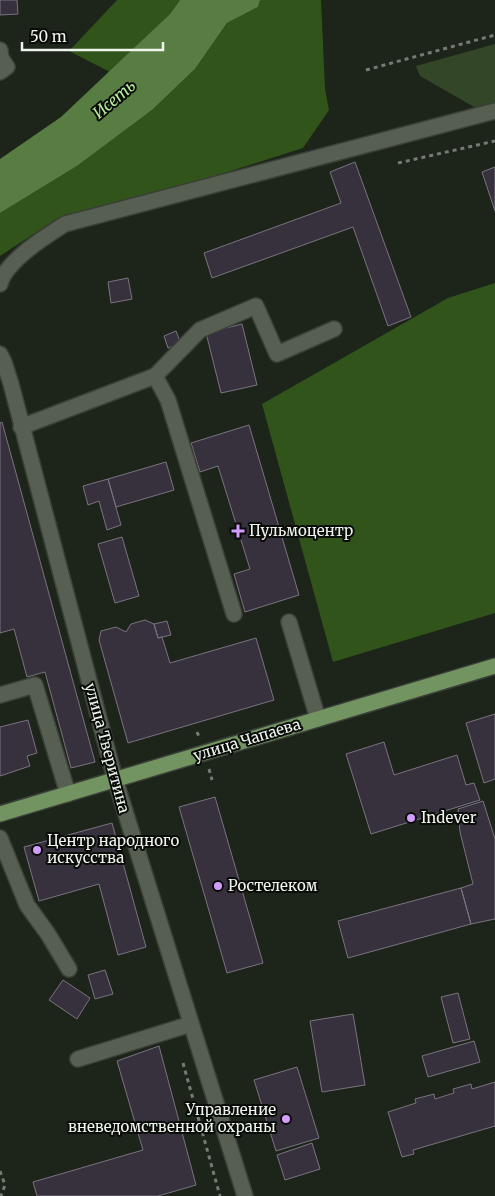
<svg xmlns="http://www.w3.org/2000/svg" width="495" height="1196" viewBox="0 0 495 1196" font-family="Merriweather,serif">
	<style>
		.green { fill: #334728 }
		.forest { fill: #30541a }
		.water { fill: #577d43 }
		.building { fill: #37303d; stroke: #7a7381 }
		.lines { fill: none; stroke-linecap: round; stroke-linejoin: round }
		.minor-casing { stroke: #3a4037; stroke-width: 18 }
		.major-casing { stroke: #3a4037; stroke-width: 18 }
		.path { stroke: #757b72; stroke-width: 3; stroke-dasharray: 4 4; stroke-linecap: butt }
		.minor { stroke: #565f52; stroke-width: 15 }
		.major { stroke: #729461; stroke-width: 15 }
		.poi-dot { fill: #d29dfd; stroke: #090c08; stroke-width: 2 }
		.labels { text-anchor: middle; stroke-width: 4; stroke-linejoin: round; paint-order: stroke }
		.poi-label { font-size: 15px; fill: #f0f5ee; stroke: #090c08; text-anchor: start }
		.street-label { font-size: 15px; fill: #f0f5ee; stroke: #090c08 }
		.water-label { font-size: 16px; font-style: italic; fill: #b7ef9b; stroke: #090c08 }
	</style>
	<rect width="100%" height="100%" fill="#1d2419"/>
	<path class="green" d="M495,44V103L476,108L420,76L416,66Z"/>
	<path class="forest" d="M117,0H180L170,14L110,72L69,51Z
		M260,0H321L325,89L329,110L303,148L184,186L58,218L0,256V213L77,166L152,110L195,69L227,23L258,7Z
		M495,283V613L333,662L262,404L448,298Z"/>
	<path class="water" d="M180,0H260L258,7L227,23L195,69L152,110L77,166L0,213V159L61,117L170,14Z"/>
	<path class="building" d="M0,0H17L18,14L0,15Z
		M355,162L411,317L388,326L353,227L212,278L204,253L341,203L330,172Z
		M495,167V211L482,172Z
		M128,278L132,299L111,303L108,282Z
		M242,324L257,385L221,393L206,333Z
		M176,331L181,344L168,348L164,336Z
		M2,422L95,762L71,768L45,672L27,677L14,629L0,633V423Z
		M249,425L299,595L245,612L234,574L250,569L218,466L200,472L191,443Z
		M166,462L174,490L116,507L108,479Z
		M108,479L121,525L107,530L99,501L88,505L83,486Z
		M122,537L139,596L115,603L98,544Z
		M145,620L154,624L158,638L162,637L170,663L256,638L274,700L128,743L99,640L101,631L116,627L126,632L131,624Z
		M167,621L171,635L158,638L154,624Z
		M495,714V779L484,783L466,723Z
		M28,720L37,753L27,756L30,766L0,776V727Z
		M384,742L394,775L457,755L466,785L474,783L480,800L371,834L346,754Z
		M215,797L263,963L227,973L179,807Z
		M483,801L495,839V919L471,924L461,888L473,884L460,832L458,809Z
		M112,823L146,947L118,955L99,884L39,901L24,847Z
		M461,888L471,924L348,958L338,921Z
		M105,970L113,994L95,999L88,975Z
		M63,980L90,998L77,1019L49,1000Z
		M458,993L470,1039L453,1043L441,997Z
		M353,1014L365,1085L322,1092L310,1021Z
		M474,1041L480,1062L428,1077L422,1056Z
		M159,1046L196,1185L158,1196H37L33,1182L143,1150L117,1061Z
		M297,1067L319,1138L276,1151L254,1080Z
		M495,1082V1126L413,1150L414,1154L402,1157L388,1112L416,1103L415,1099L434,1094L435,1099L454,1093L453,1089L471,1084L472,1089Z
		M312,1143L320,1169L285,1180L277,1155Z"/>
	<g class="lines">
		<g class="minor-casing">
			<path id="minor" d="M0,50L1,58L7,67L0,72
				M0,284C6,261 46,236 65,224L495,111
				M0,354L4,362L11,384L115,779L245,1196
				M155,376L168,400L234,614
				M21,427L155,376L200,330L256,306L277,354L334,329
				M289,622L318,719
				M0,695L35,685L68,794
				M0,838L27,905L48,934L69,969
				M78,1059L191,1024"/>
		</g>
		<g class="major-casing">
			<path id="major" d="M0,814L495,666"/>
		</g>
		<path class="path" d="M366,70L495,35
			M398,163L495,141
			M197,732L200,739
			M209,769L212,780
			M183,1063L220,1196
			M0,1171L5,1185L1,1196"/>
		<use href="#minor" class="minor"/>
		<use href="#major" class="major"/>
	</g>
	<g class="poi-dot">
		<path d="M235.5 523.5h5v5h5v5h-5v5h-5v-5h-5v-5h5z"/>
		<circle cx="411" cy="818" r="5"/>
		<circle cx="37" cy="850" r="5"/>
		<circle cx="218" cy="886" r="5"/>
		<circle cx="286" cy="1119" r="5"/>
	</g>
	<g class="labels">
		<g class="poi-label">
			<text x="249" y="536">Пульмоцентр</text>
			<text x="421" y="823">Indever</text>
			<text x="47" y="846">Центр народного<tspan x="47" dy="17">искусства</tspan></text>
			<text x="228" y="891">Ростелеком</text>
			<text x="276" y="1115" text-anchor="end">Управление<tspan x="276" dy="17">вневедомственной охраны</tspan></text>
		</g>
		<g class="street-label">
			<text transform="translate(247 740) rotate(-17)" y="5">улица Чапаева</text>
			<text transform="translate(107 748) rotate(75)" y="5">улица Тверитина</text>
		</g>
		<g class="water-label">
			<text transform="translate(114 99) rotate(-40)" y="6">Исеть</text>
		</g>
	</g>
	<path d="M22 42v8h141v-8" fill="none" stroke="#f0f5ee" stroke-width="2.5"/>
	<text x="30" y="42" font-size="15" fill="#f0f5ee" stroke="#090c08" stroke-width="4" paint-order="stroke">50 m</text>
</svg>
